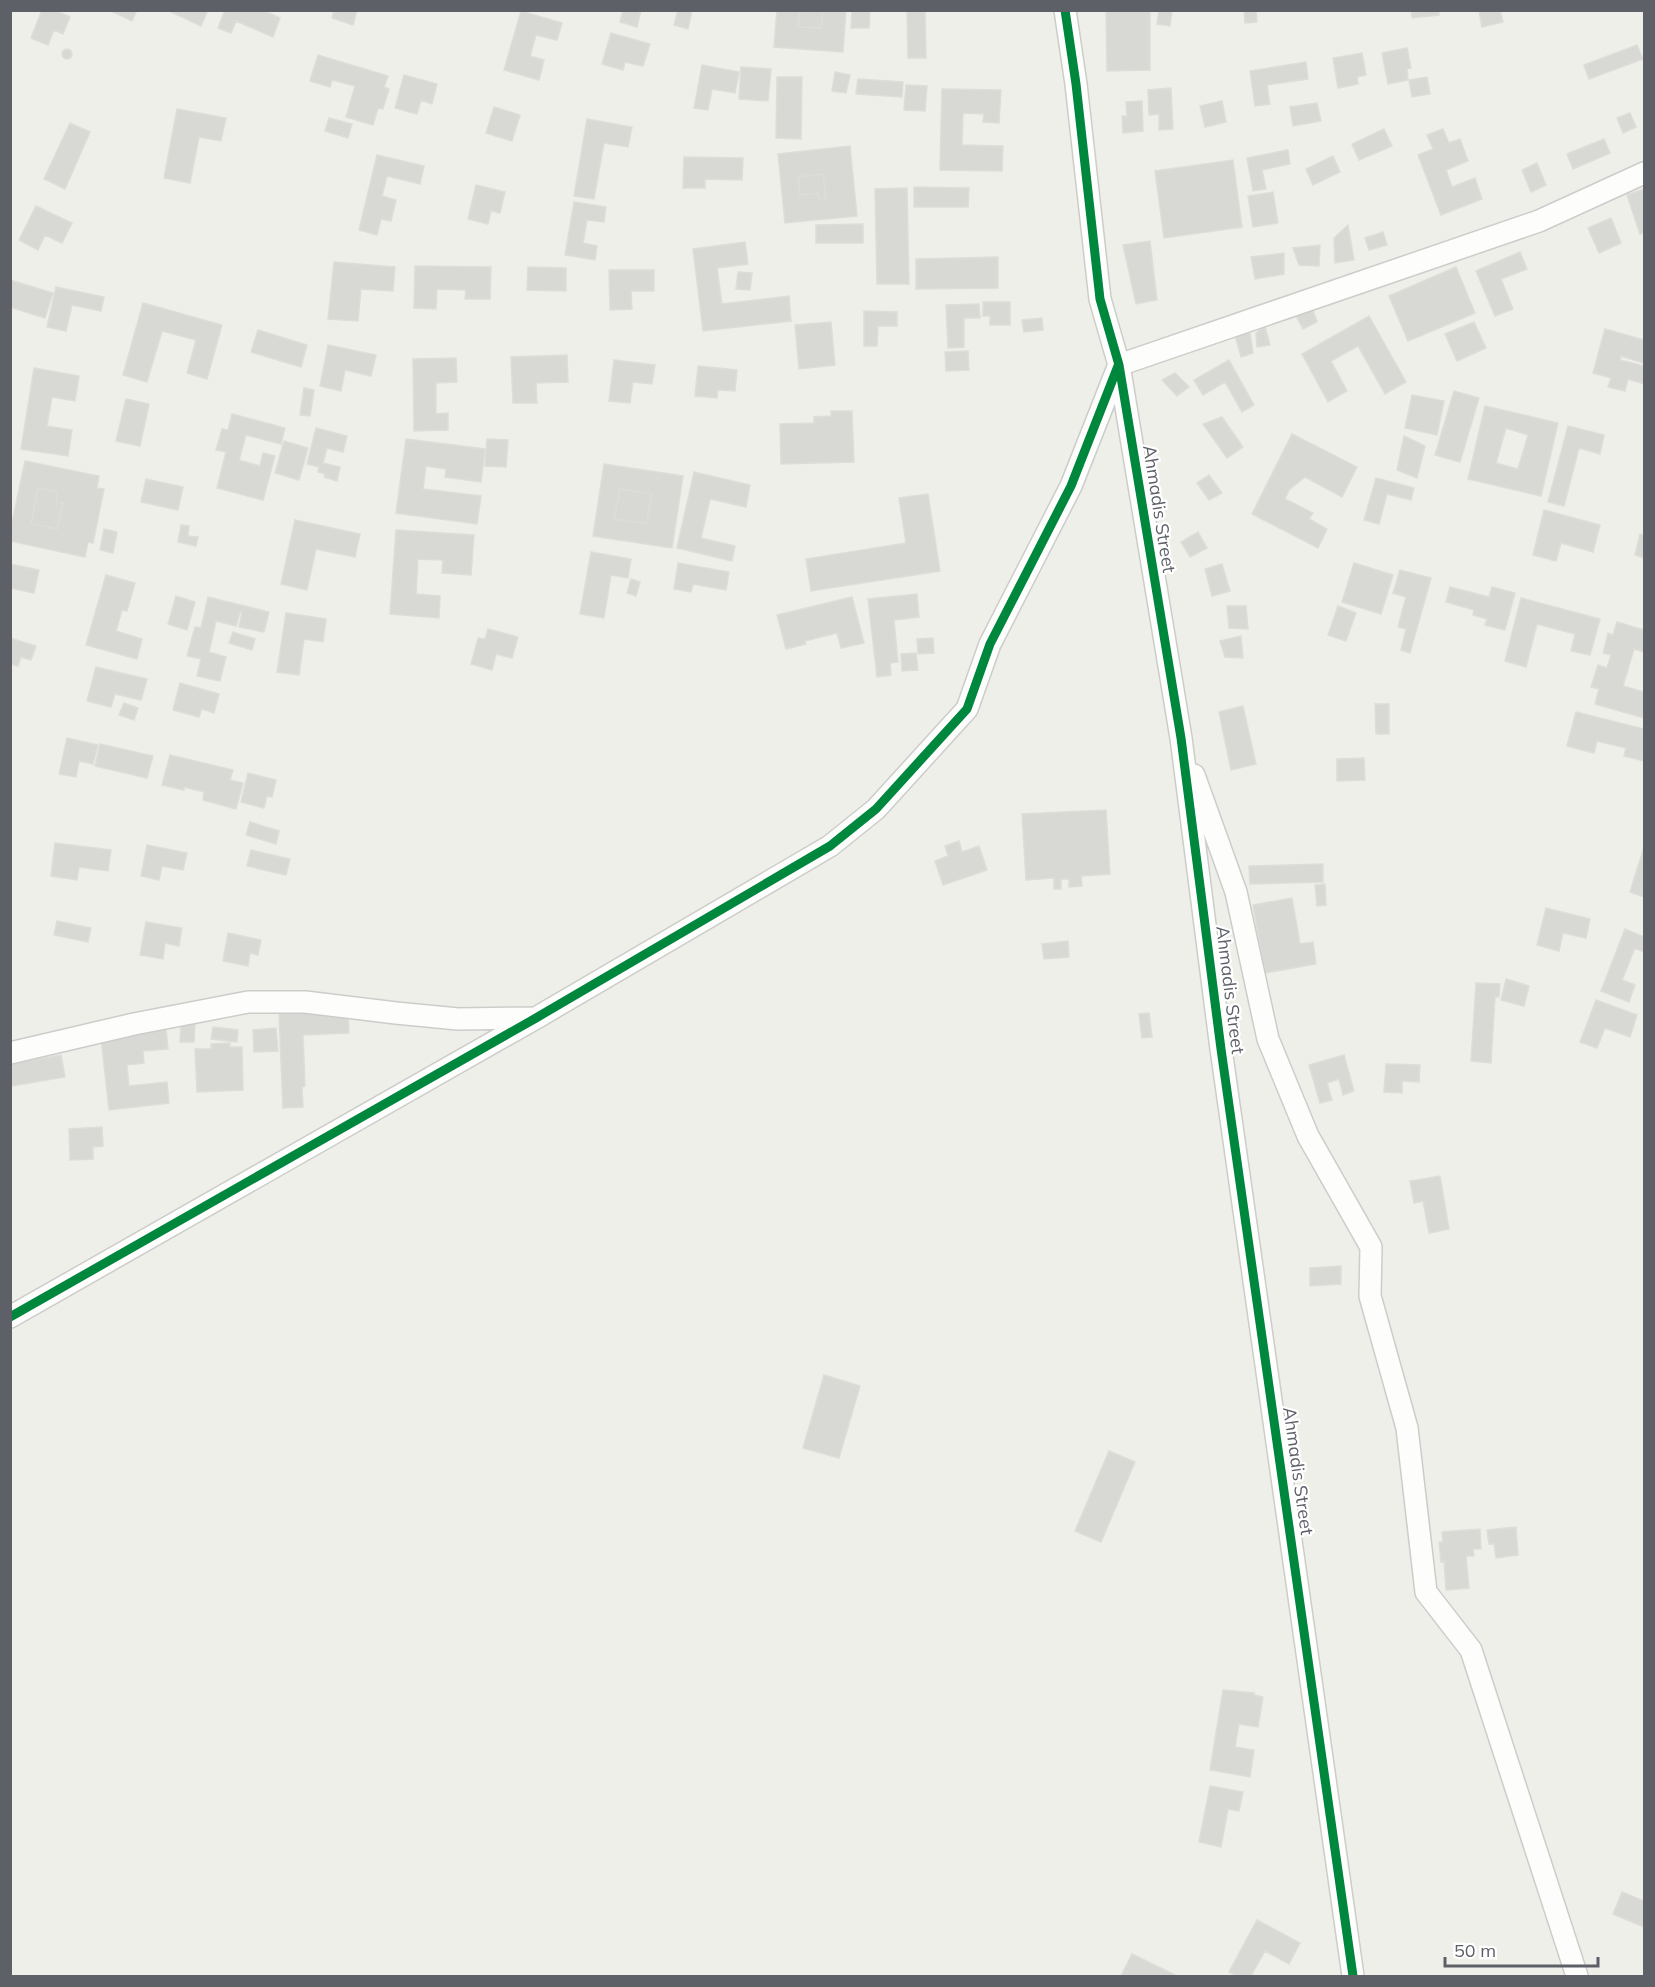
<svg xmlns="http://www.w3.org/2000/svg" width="1655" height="1987" viewBox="0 0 1655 1987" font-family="Mulish,sans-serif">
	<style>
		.building { fill: #d8d8d4; stroke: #deddd8; stroke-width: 1.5; fill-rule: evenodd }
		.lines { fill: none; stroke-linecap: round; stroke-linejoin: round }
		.minor-casing { stroke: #cccdcb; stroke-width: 24 }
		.minor { stroke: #fdfdfc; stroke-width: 21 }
		.cycleway-casing { stroke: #fff; stroke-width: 13 }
		.cycleway { stroke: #00873e; stroke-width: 9 }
		.labels { text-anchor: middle; stroke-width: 4.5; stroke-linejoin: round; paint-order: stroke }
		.street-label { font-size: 18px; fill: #5e6068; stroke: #fff }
	</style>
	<rect width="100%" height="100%" fill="#efefe9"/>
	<path class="building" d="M42,10H54L70,17L63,34L54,30L48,45L31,38Z
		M114,10H137L132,21L113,12Z
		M167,10H208L201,26Z
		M225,10H262L280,18L273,37L236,21L231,33L218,28Z
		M334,10H357L353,25L332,18Z
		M623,10H641L637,27L620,22Z
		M678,10H692L688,29L674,25Z
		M777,10H800L798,27L821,28L823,10H846L843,52L774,47Z
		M800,10H823L821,28L798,27Z
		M852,10H870L869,28H851Z
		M907,10H925L926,58H908Z
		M1106,10H1150V70L1107,71Z
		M1159,10H1172L1170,26L1157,24Z
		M1244,10H1256L1257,22L1245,23Z
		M1411,10H1439V15L1412,18Z
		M1479,10H1500L1503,22L1482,27Z
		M521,11L562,23L557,40L536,35L530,56L544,60L539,80L504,70Z
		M611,33L650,44L643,66L625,62L623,70L602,64Z
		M1637,45L1643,59L1589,79L1584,65Z
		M1407,48L1411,68L1407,69L1408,80L1388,84L1382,53Z
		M62 54a5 5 0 1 1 10 0a5 5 0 1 1-10 0Z
		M1362,53L1366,75L1357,77L1358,84L1338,88L1333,58Z
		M318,55L388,76L384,87L389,89L383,109L378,108L373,125L346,117L355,86L332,80L330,87L310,81Z
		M1306,62L1308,79L1267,85L1270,104L1255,106L1250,71Z
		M702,65L739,72L735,93L712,89L708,110L694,108Z
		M741,67L771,69L768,101L739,99Z
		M835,72L850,75L846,93L832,91Z
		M404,75L437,84L432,104L421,100L417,114L395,108Z
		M777,77H802L801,139L776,138Z
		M1427,77L1430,94L1412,97L1409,80Z
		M858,79L903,82L902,97L856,94Z
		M906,85L927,86L925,111L904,110Z
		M1171,88L1173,129L1159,130V114L1149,115L1148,90Z
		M942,89L1001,90L999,123L983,122L984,114L963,113L962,145L1003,146L1002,171L940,170Z
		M1142,101L1143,131L1123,133L1122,116H1127L1126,102Z
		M1222,101L1226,122L1205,127L1200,106Z
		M1317,103L1321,121L1293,126L1290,107Z
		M494,107L520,115L512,141L486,133Z
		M177,109L226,118L221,141L199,137L190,183L164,178Z
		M1630,113L1636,127L1623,133L1617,118Z
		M329,118L352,124L348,138L325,131Z
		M587,119L632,127L628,147L604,143L594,199L574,196Z
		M70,123L90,132L65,189L44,179Z
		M1384,129L1392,146L1359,160L1352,144Z
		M1443,129L1449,143L1460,139L1468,161L1446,170L1452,187L1475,178L1482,199L1441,215L1418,155L1433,149L1427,135Z
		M1604,139L1610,153L1573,169L1567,154Z
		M850,146L857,216L785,223L778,154ZM823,174L826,198L819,199L818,193L800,195L798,177Z
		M1288,150L1290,164L1262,170L1266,189L1253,191L1247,158Z
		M377,155L424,166L420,184L387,176L382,196L396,200L391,221L381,219L377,235L359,230Z
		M1333,156L1340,172L1313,185L1306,169Z
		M684,157L743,158L742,180L705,179V188H683Z
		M1233,160L1242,227L1164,238L1155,171Z
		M1537,163L1546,185L1531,192L1522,170Z
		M823,174L826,198L819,199L818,193L800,195L798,177Z
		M476,185L505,192L500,213L491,211L488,224L468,219Z
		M914,187L969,188L968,207H914Z
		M907,188L909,284H877L875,189Z
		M1644,189V233L1640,234L1627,195Z
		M1273,192L1278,223L1253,227L1248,196Z
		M574,202L606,207L604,222L587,220L583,243L597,246L595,260L565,255Z
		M36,206L72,223L62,243L45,235L38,250L19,240Z
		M1611,218L1621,243L1599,253L1588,228Z
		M863,224V243H816V225Z
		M1348,225L1354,260L1335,263L1334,238Z
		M1383,232L1387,245L1369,250L1365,238Z
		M1150,241L1157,300L1136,304L1123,245Z
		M745,242L748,264L717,268L722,304L789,296L791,321L703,331L693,249Z
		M1320,245L1319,266L1299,265L1293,248Z
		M1520,252L1527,269L1501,279L1513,309L1495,316L1476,271Z
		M1284,253V274L1255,279L1251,257Z
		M998,257V288L916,289V259Z
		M334,262L395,267L393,291L361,289L358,321L328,319Z
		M415,266L491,267L490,299H465L466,290L437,289L436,309L414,308Z
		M528,267L566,268V291L527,290Z
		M1456,267L1475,313L1408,341L1389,296Z
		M609,270H654V291H631L632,309L610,310Z
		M738,272L752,273L750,290L736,289Z
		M10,280L53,293L45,318L10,307Z
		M56,287L104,297L101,311L72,305L66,331L47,327Z
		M983,302H1010V325H990V316H983Z
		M143,303L222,325L207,379L187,373L196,340L162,331L147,382L123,375Z
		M979,304L980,318H964V347L948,348L946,305Z
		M1311,305L1317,322L1303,329L1295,314Z
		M864,311L897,312V326H878L877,346H864Z
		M1369,316L1406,382L1385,394L1358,346L1331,361L1347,391L1328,402L1302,354Z
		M1042,318L1043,330L1024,332L1022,320Z
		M831,322L835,365L799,369L795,325Z
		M1474,322L1486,348L1457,361L1445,334Z
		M1265,327L1270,345L1257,347L1256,333Z
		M1605,329L1644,340V363L1621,356L1620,360L1644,366V384L1628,379L1625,391L1608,387L1611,378L1593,373Z
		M258,330L307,345L301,367L251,352Z
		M1250,333L1253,353L1241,357L1235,335Z
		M328,345L376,355L371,376L345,370L341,391L320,386Z
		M968,351L969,370L946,371L945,352Z
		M567,355L568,382L536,383L537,403H513L511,357Z
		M456,358L457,382L436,383V414L448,413V430L414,431L413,359Z
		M614,360L655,365L652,384L633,382L630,403L609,401Z
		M1229,360L1254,405L1242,412L1225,382L1203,395L1194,380Z
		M698,366L737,370L735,391L718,390L717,398L695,396Z
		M34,368L79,376L75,401L52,397L47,426L72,430L68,456L21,449Z
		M1175,373L1189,387L1177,396L1162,380Z
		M304,388L314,390L310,416L300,415Z
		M1454,391L1479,398L1460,462L1435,455Z
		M1412,395L1444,401L1437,435L1405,428Z
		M126,399L149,404L140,446L116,441Z
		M1485,406L1558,423L1541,496L1468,479ZM1506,428L1528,435L1518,469L1496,463Z
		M831,411H852L854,462L781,464L780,424L814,423V417L831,416Z
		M232,414L285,428L281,444L246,435L239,460L260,466L263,453L275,456L263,500L217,488L226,452L216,450L222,429L228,430Z
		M1222,417L1243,447L1227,458L1203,424Z
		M1568,426L1604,435L1600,454L1579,448L1564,506L1548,502Z
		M316,428L347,436L343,452L327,448L323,463L340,467L337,481L324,477L325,474L318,472L319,467L307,464Z
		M1292,434L1357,467L1342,497L1305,477L1289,490L1285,499L1313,513L1309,519L1327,529L1318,548L1252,514Z
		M1404,436L1425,446L1417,478L1397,470Z
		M406,439L485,449L481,482L445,477L446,469L426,466L423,489L481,496L477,524L396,513Z
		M487,439L508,440L506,467L485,466Z
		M284,441L308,448L299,480L275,473Z
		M25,461L99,476L97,488L104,489L93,543L88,542L85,557L10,541V532ZM38,488L58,492L56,502L63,503L57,529L31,524Z
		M604,464L683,476L672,548L593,536ZM620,489L652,494L646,524L614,519Z
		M694,472L750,485L746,507L710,499L701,538L735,546L732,561L677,548Z
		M1209,475L1222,493L1209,500L1197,483Z
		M1376,478L1414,488L1411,500L1387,494L1379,524L1364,520Z
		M146,479L183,487L178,510L141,502Z
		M38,488L58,492L56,502L63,503L57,529L31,524Z
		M620,489L652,494L646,524L614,519Z
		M928,494L940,571L811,591L806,559L906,543L899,498Z
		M1544,510L1600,525L1593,552L1561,543L1556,561L1533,555Z
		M295,520L360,534L355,557L316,549L307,590L281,584Z
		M181,525L189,526L188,536L198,537L196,546L178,542Z
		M104,529L117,532L113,553L100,550Z
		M396,530L474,535L471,575L442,573L443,560L418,559L416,594L440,596L439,618L390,614Z
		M1198,532L1207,548L1190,557L1181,542Z
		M1640,534L1644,535V558L1635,555Z
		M591,552L631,559L628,578L611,575L604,618L580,614Z
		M678,563L729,572L726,590L693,584L691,592L674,589Z
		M1354,563L1393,575L1381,614L1342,602Z
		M10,564L39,570L34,593L10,588Z
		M1222,564L1230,591L1212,596L1205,569Z
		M1400,570L1431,578L1410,653L1401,650L1406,629L1398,627L1406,597L1393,593Z
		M106,575L135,583L127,611L122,610L116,631L142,639L137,659L86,645Z
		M631,579L640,582L636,596L627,593Z
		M1450,587L1489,597L1492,587L1515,593L1505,630L1485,625L1487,619L1473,615L1474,610L1446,602Z
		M917,594L919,617L894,620L898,662L890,663L891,675L877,677L868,599Z
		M176,596L195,602L187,630L168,624Z
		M208,597L269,612L264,632L239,627L242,612H240L236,626L216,621L209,652L226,657L220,681L197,676L201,659L187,656L195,627L201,628Z
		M852,597L864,643L841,648L837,633L805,641L806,644L786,649L777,615Z
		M1521,598L1600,619L1590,655L1571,651L1575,634L1537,624L1526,667L1505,661Z
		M1227,606H1246L1248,629L1229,628Z
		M1338,606L1356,613L1346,641L1328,635Z
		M286,613L326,619L323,642L304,639L299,675L277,672Z
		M1617,622L1644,630V652L1634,649L1623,686L1644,692V718L1595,704L1599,689L1591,687L1598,665L1607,668L1611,655L1603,653L1608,633L1613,635Z
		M488,629L518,637L512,658L496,654L492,670L471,664L478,638L485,639Z
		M233,632L255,639L252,650L229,643Z
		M1241,636L1243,658L1225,657L1220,641Z
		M10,638L36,646L31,660L21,657L18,666L10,664Z
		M933,638L934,653L918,654L917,639Z
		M916,653L918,670L902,671L901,654Z
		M96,667L147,679L141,700L115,694L111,707L87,701Z
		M180,683L219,694L214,713L202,709L199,717L173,710Z
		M124,703L138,708L134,720L119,715Z
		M1375,704H1389V734H1376Z
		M1243,706L1256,764L1231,770L1219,712Z
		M1576,712L1644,729V761L1624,756L1626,748L1597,741L1594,753L1567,746Z
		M67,738L98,745L93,764L79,761L76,777L59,774Z
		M100,744L153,756L147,778L95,766Z
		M170,755L233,770L230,780L243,783L236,809L203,800L204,792L184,787V790L162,785Z
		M1364,758L1365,780L1337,781V759Z
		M248,773L276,780L272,797L267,796L264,808L241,802Z
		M1106,810L1110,874L1081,876L1082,886L1069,887V879H1061V889H1054V878L1026,880L1022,814Z
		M250,822L279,831L276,844L246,835Z
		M959,841L962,852L979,846L987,870L943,885L935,861L948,856L945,846Z
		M55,843L111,850L108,871L79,867L77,880L51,876Z
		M147,845L187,853L183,870L162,866L159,880L141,876Z
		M1644,847V897L1630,892Z
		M251,850L290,859L286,875L247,866Z
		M1323,864V882L1250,884L1249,866Z
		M1325,884L1326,905L1317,906L1315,885Z
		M1292,898L1300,944L1313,942L1316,964L1265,973L1253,905Z
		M1546,908L1590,919L1586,938L1563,933L1559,951L1537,945Z
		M57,921L91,928L88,942L54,935Z
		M146,922L182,928L179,946L165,943L163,959L140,955Z
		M1625,929L1644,937V952L1635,948L1622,980L1635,985L1629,1002L1601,991Z
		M228,933L261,940L258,955L250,953L248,966L223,961Z
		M1068,941L1069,957L1044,959L1042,944Z
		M1506,979L1529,986L1524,1006L1501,1000Z
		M1476,983L1500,984L1499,997H1495L1491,1063L1471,1061Z
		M1596,1000L1637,1015L1630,1037L1605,1028L1597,1048L1580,1042Z
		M348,1011L349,1033L303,1035L305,1086L302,1087L303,1107L283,1108L279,1014Z
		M1149,1013L1152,1037L1142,1038L1139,1014Z
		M181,1024H195L194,1042H180Z
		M213,1027L238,1030L237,1042L211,1039Z
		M276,1028L278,1051L254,1052L253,1030Z
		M166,1029L168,1049L143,1051L144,1063L127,1065L129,1086L167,1082L169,1103L109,1110L101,1038Z
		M230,1043V1047H242L243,1090L197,1092L195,1049H211V1044Z
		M61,1055L65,1077L11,1086L10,1064Z
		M1344,1055L1354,1091L1343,1095L1339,1079L1327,1083L1332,1100L1320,1103L1309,1065Z
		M1386,1064L1420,1065L1419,1082L1402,1081V1093L1384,1092Z
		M102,1127L103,1146L93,1147V1159L70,1160L69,1129Z
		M1440,1176L1449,1229L1429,1233L1423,1201L1414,1203L1410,1181Z
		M1341,1266V1284L1310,1286V1268Z
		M824,1375L860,1386L839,1458L803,1448Z
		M1109,1451L1135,1462L1101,1542L1075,1531Z
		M1516,1527L1518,1555L1496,1558L1494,1544H1489L1487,1530Z
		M1480,1529L1481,1549H1473L1474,1556H1466L1469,1588L1446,1590L1444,1561L1441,1562L1439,1542H1443L1442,1532Z
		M1223,1690L1254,1693V1695L1263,1697L1258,1727L1239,1724L1235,1747L1254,1750L1250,1777L1210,1770Z
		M1210,1786L1243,1792L1239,1811L1228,1809L1221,1847L1199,1842Z
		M1622,1892L1644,1901V1927L1613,1914Z
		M1257,1920L1300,1943L1289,1964L1265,1951L1251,1976H1237L1229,1972Z
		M1132,1954L1177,1976H1121Z"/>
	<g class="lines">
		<g class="minor-casing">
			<path id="minor" d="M1065,10L1076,84L1100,299L1119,365L1181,738L1221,1049L1353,1976
				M1119,365L1539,221L1644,173
				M1194,775L1236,892L1268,1039L1308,1136L1371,1247L1370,1296L1407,1428L1426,1592L1471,1650L1577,1976
				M10,1053L134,1024L248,1002H305L396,1013L458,1019L535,1018
				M10,1317L536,1018L830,846L876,809L967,709L990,644L1071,486L1118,367"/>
		</g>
		<use href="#minor" class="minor"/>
		<g class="cycleway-casing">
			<path id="cycleway" d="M1065,10L1076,84L1100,299L1119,365L1181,738L1221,1049L1353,1976
				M10,1317L536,1018L830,846L876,809L967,709L990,644L1071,486L1118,366"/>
		</g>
		<use href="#cycleway" class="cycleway"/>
	</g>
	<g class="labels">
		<g class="street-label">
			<text transform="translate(1159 509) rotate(81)" y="6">Ahmadis Street</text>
			<text transform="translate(1230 990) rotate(83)" y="6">Ahmadis Street</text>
			<text transform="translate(1298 1471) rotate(82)" y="6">Ahmadis Street</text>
		</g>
	</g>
	<rect width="1655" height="1987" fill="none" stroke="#5e6068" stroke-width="24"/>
	<path d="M1445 1957v9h153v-9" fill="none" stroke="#5e6068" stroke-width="3"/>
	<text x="1454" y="1957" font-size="18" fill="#5e6068" stroke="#ffffff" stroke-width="4.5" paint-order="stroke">50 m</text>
</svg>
